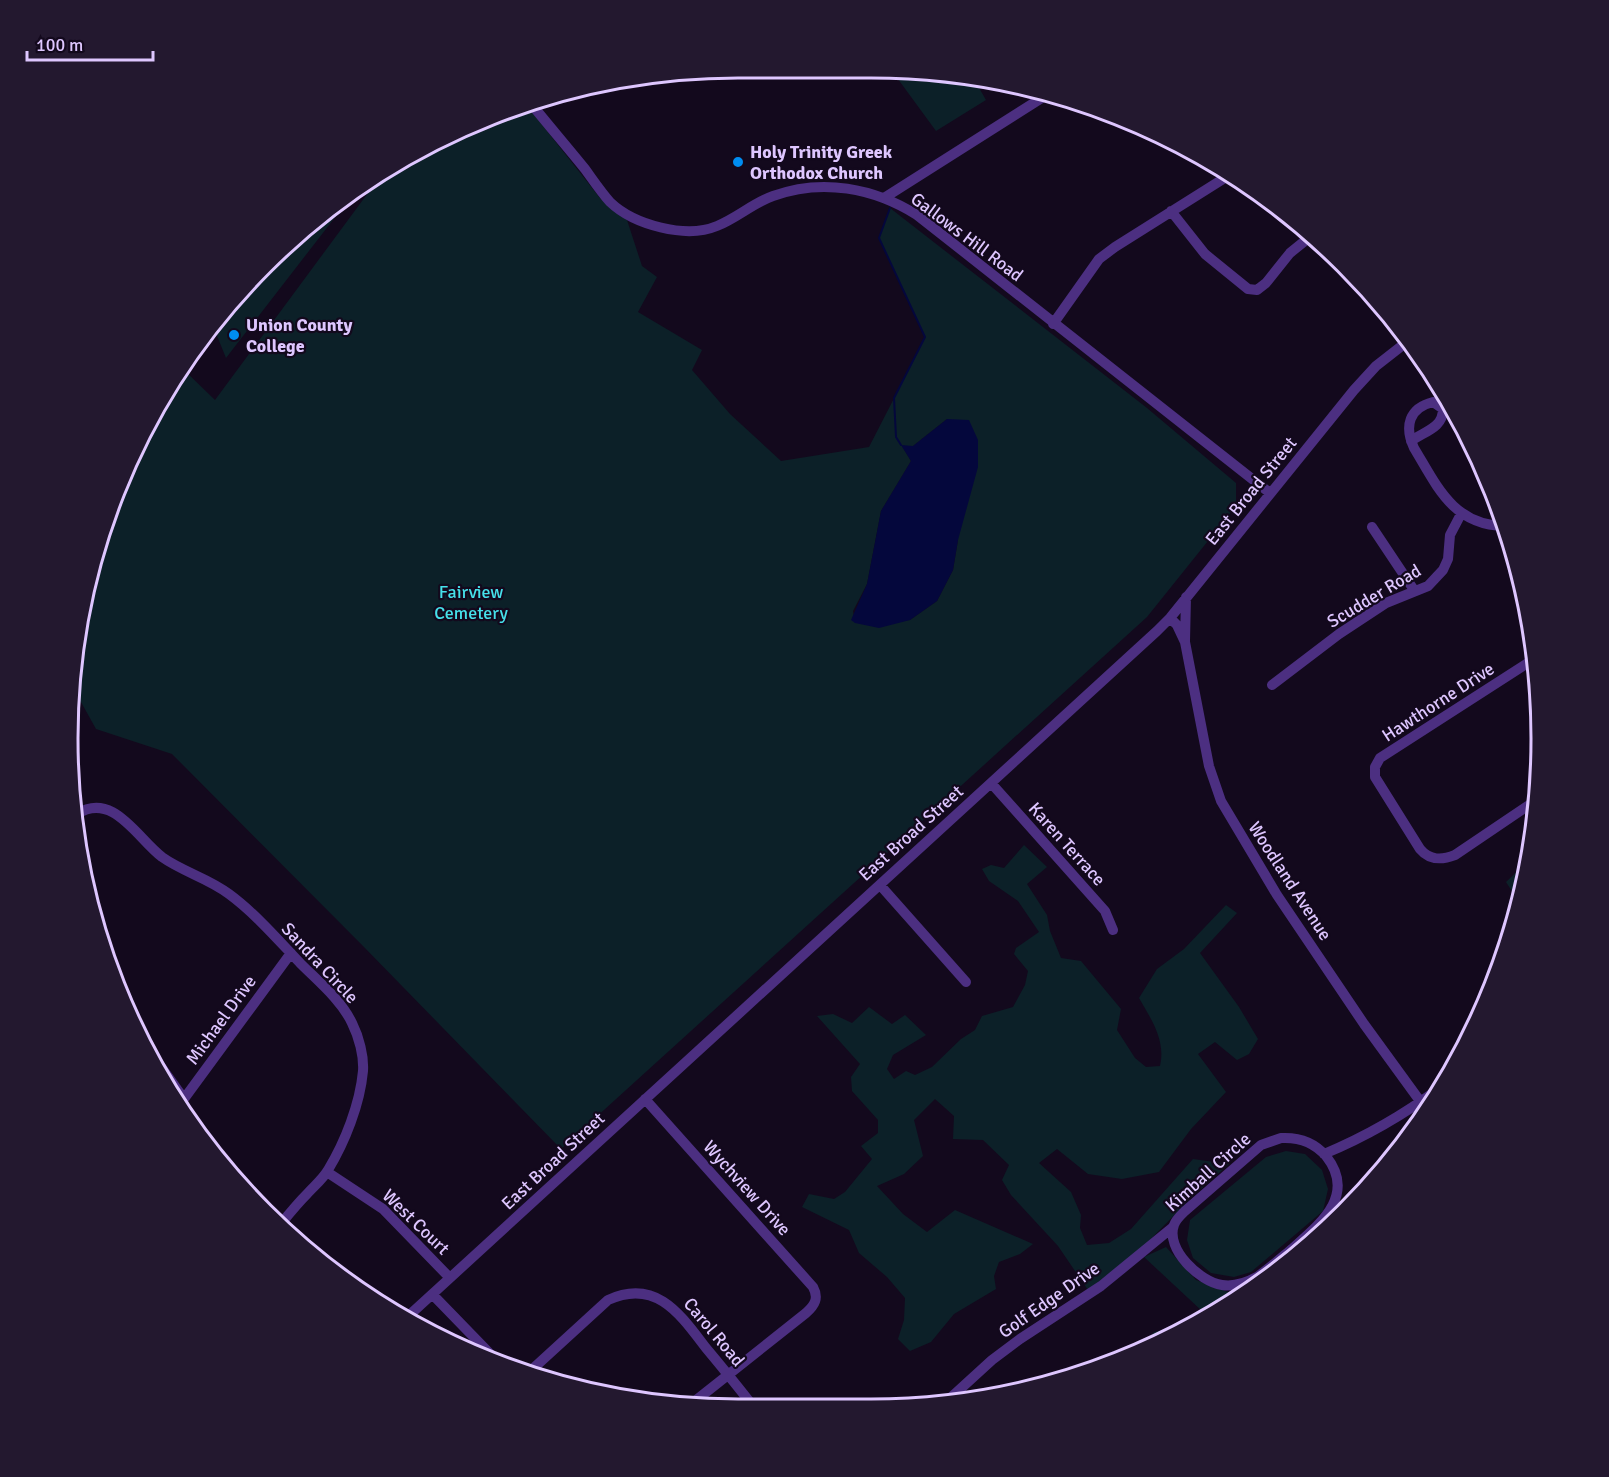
<svg xmlns="http://www.w3.org/2000/svg" width="1609" height="1477" viewBox="0 0 1609 1477" font-family="Signika,sans-serif">
	<style>
		.green { fill: #0c2028; fill-rule: evenodd }
		.water { fill: #04073c }
		.lines { fill: none; stroke-linecap: round; stroke-linejoin: round }
		.stream { stroke: #04073c; stroke-width: 2 }
		.minor { stroke: #4c2f81; stroke-width: 10 }
		.poi-dot { fill: #008df1; stroke: #13091d; stroke-width: 2 }
		.labels { text-anchor: middle; stroke-width: 4.5; stroke-linejoin: round; paint-order: stroke }
		.poi-label { font-size: 18px; font-weight: bold; fill: #dec6ff; stroke: #13091d; text-anchor: start }
		.street-label { font-size: 18px; fill: #dec6ff; stroke: #13091d }
		.park-label { font-size: 18px; fill: #46e0ea; stroke: #13091d }
		.rim { fill: none; stroke: #dec6ff; stroke-width: 3 }
	</style>
	<rect width="100%" height="100%" fill="#13091d"/>
	<path class="green" d="M895,75L974,79L986,100L936,131Z
		M528,107L600,198L627,220L642,266L657,277L638,312L702,350L692,370L730,414L781,461L869,447L925,338L879,238L890,208L1147,408L1236,483V506L1147,617L561,1149L363,946L172,754L96,729L71,684L90,564L157,403L182,368L215,400L382,174L442,137ZM947,419L958,540L953,570L937,601L910,620L855,623L853,611L867,584L881,511L911,461L902,446H913Z
		M357,189L226,358L213,326L234,296L330,206Z
		M1024,845L1047,867L1027,884L1047,915L1050,931L1061,958L1081,961L1121,1009L1117,1030L1135,1058L1146,1067L1160,1066C1166,1040 1151,1019 1139,998L1157,969L1184,949L1226,905L1237,913L1200,953L1239,1007L1258,1039L1249,1054L1237,1060L1215,1042L1198,1054L1226,1092L1191,1129L1159,1172L1122,1179L1088,1174L1057,1149L1039,1163L1071,1192L1081,1215L1080,1228L1087,1245L1109,1243L1131,1229L1193,1159L1229,1164L1190,1199L1143,1247L1088,1290L1058,1246L1011,1195L1002,1180L1009,1165L983,1140L953,1139L954,1116L935,1099L914,1120L923,1156L904,1174L877,1186L903,1214L927,1232L955,1210L1033,1244L1020,1254L999,1262L994,1276L996,1289L954,1314L931,1342L910,1351L898,1339L904,1320L905,1298L887,1277L859,1253L849,1230L802,1207L809,1194L834,1199L845,1192L872,1159L861,1146L878,1133V1120L852,1091L851,1077L860,1064L817,1016L833,1014L852,1023L869,1007L892,1024L905,1015L926,1035L893,1055L887,1069L894,1079L906,1071L915,1075L932,1067L961,1039L975,1030L982,1016L1013,1007L1025,985L1028,971L1014,954L1016,948L1039,932L1018,901L989,881L982,869L991,865L1004,868Z
		M1530,859L1529,870L1519,902L1506,882Z
		M1286,1151L1305,1154L1322,1170L1328,1189L1323,1211L1251,1272L1234,1277L1211,1273L1193,1258L1187,1240L1190,1220L1266,1157Z
		M1166,1247L1196,1280L1228,1292L1246,1294L1194,1323L1202,1311L1144,1257Z
		M1192,1324L1130,1357L1154,1332Z"/>
	<path class="water" d="M947,419L969,420L978,440V467L958,540L953,570L937,601L910,620L879,628L855,623L851,620L867,584L881,511L911,461L901,445L913,446Z"/>
	<g class="lines">
		<path class="stream" d="M890,208L879,238L925,337L894,398L896,437L901,445"/>
		<path class="minor" d="M533,106C550,127 568,148 585,169C593,180 601,192 610,202C634,225 686,239 717,226C737,218 753,203 773,196C822,178 874,188 917,215L1270,493
			M884,198L1048,94
			M1171,211L1205,254L1248,289L1257,290L1266,283L1290,253L1311,236
			M1053,324L1099,259L1115,247L1231,174
			M1411,441C1425,431 1443,428 1443,409L1433,402C1409,408 1404,426 1414,448C1437,486 1453,525 1504,526
			M1372,527L1414,590
			M1170,618L1177,625L1185,642L1209,766L1221,801L1277,895L1364,1024L1428,1112
			M1185,641L1186,597
			M1534,659L1380,758L1375,767V777L1420,849C1430,861 1442,860 1455,855L1535,801
			M1272,685L1339,634L1386,603L1428,586L1443,570L1448,559L1450,535L1461,514
			M991,783L1105,911L1113,930
			M77,814C113,791 137,838 162,857C183,872 208,878 229,894C255,913 279,941 301,964C319,982 341,1000 352,1023C359,1037 364,1056 363,1071C360,1104 345,1142 328,1170C323,1179 314,1186 307,1194C297,1204 289,1214 280,1225
			M880,885L966,982
			M144,1043L184,1099
			M645,1099L813,1287C819,1298 815,1305 806,1313L690,1405
			M178,1107L291,953
			M1281,1138C1299,1137 1314,1142 1326,1156C1357,1195 1320,1224 1293,1248C1281,1258 1270,1268 1257,1277C1246,1283 1235,1287 1222,1285C1200,1282 1165,1249 1174,1225C1176,1219 1181,1215 1185,1211L1261,1145Z
			M1324,1154C1365,1137 1405,1114 1441,1087
			M327,1172L383,1209L450,1278
			M433,1295L498,1362
			M404,1320L1157,631L1170,618L1354,390L1376,366L1408,341
			M526,1375L608,1300C656,1278 680,1314 706,1348C722,1367 738,1387 753,1406
			M946,1402L992,1360L1020,1339L1101,1286L1173,1227"/>
	</g>
	<g class="poi-dot">
		<circle cx="738" cy="162" r="6"/>
		<circle cx="234" cy="335" r="6"/>
	</g>
	<g class="labels">
		<g class="poi-label">
			<text x="750" y="158">Holy Trinity Greek<tspan x="750" dy="21">Orthodox Church</tspan></text>
			<text x="246" y="331">Union County<tspan x="246" dy="21">College</tspan></text>
		</g>
		<g class="street-label">
			<text transform="translate(967 237) rotate(37)" y="6">Gallows Hill Road</text>
			<text transform="translate(1251 491) rotate(-51)" y="6">East Broad Street</text>
			<text transform="translate(1374 596) rotate(-31)" y="6">Scudder Road</text>
			<text transform="translate(1438 702) rotate(-33)" y="6">Hawthorne Drive</text>
			<text transform="translate(911 833) rotate(-42)" y="6">East Broad Street</text>
			<text transform="translate(1067 844) rotate(48)" y="6">Karen Terrace</text>
			<text transform="translate(1290 881) rotate(57)" y="6">Woodland Avenue</text>
			<text transform="translate(320 963) rotate(47)" y="6">Sandra Circle</text>
			<text transform="translate(221 1020) rotate(-54)" y="6">Michael Drive</text>
			<text transform="translate(553 1161) rotate(-43)" y="6">East Broad Street</text>
			<text transform="translate(1208 1172) rotate(-42)" y="6">Kimball Circle</text>
			<text transform="translate(747 1188) rotate(48)" y="6">Wychview Drive</text>
			<text transform="translate(416 1222) rotate(44)" y="6">West Court</text>
			<text transform="translate(1049 1300) rotate(-35)" y="6">Golf Edge Drive</text>
			<text transform="translate(714 1332) rotate(50)" y="6">Carol Road</text>
		</g>
		<g class="park-label">
			<text x="471" y="598">Fairview<tspan x="471" dy="21">Cemetery</tspan></text>
		</g>
	</g>
	<path d="M0 0H1609V1477H0ZM738 78H871A660 660 0 0 1 1531 738V739A660 660 0 0 1 871 1399H738A660 660 0 0 1 78 739V738A660 660 0 0 1 738 78Z" fill="#23182f" fill-rule="evenodd"/>
	<path class="rim" d="M738 78H871A660 660 0 0 1 1531 738V739A660 660 0 0 1 871 1399H738A660 660 0 0 1 78 739V738A660 660 0 0 1 738 78Z"/>
	<path d="M27 51v9h126v-9" fill="none" stroke="#dec6ff" stroke-width="3"/>
	<text x="36" y="51" font-size="18" fill="#dec6ff" stroke="#13091d" stroke-width="4.5" paint-order="stroke">100 m</text>
</svg>
